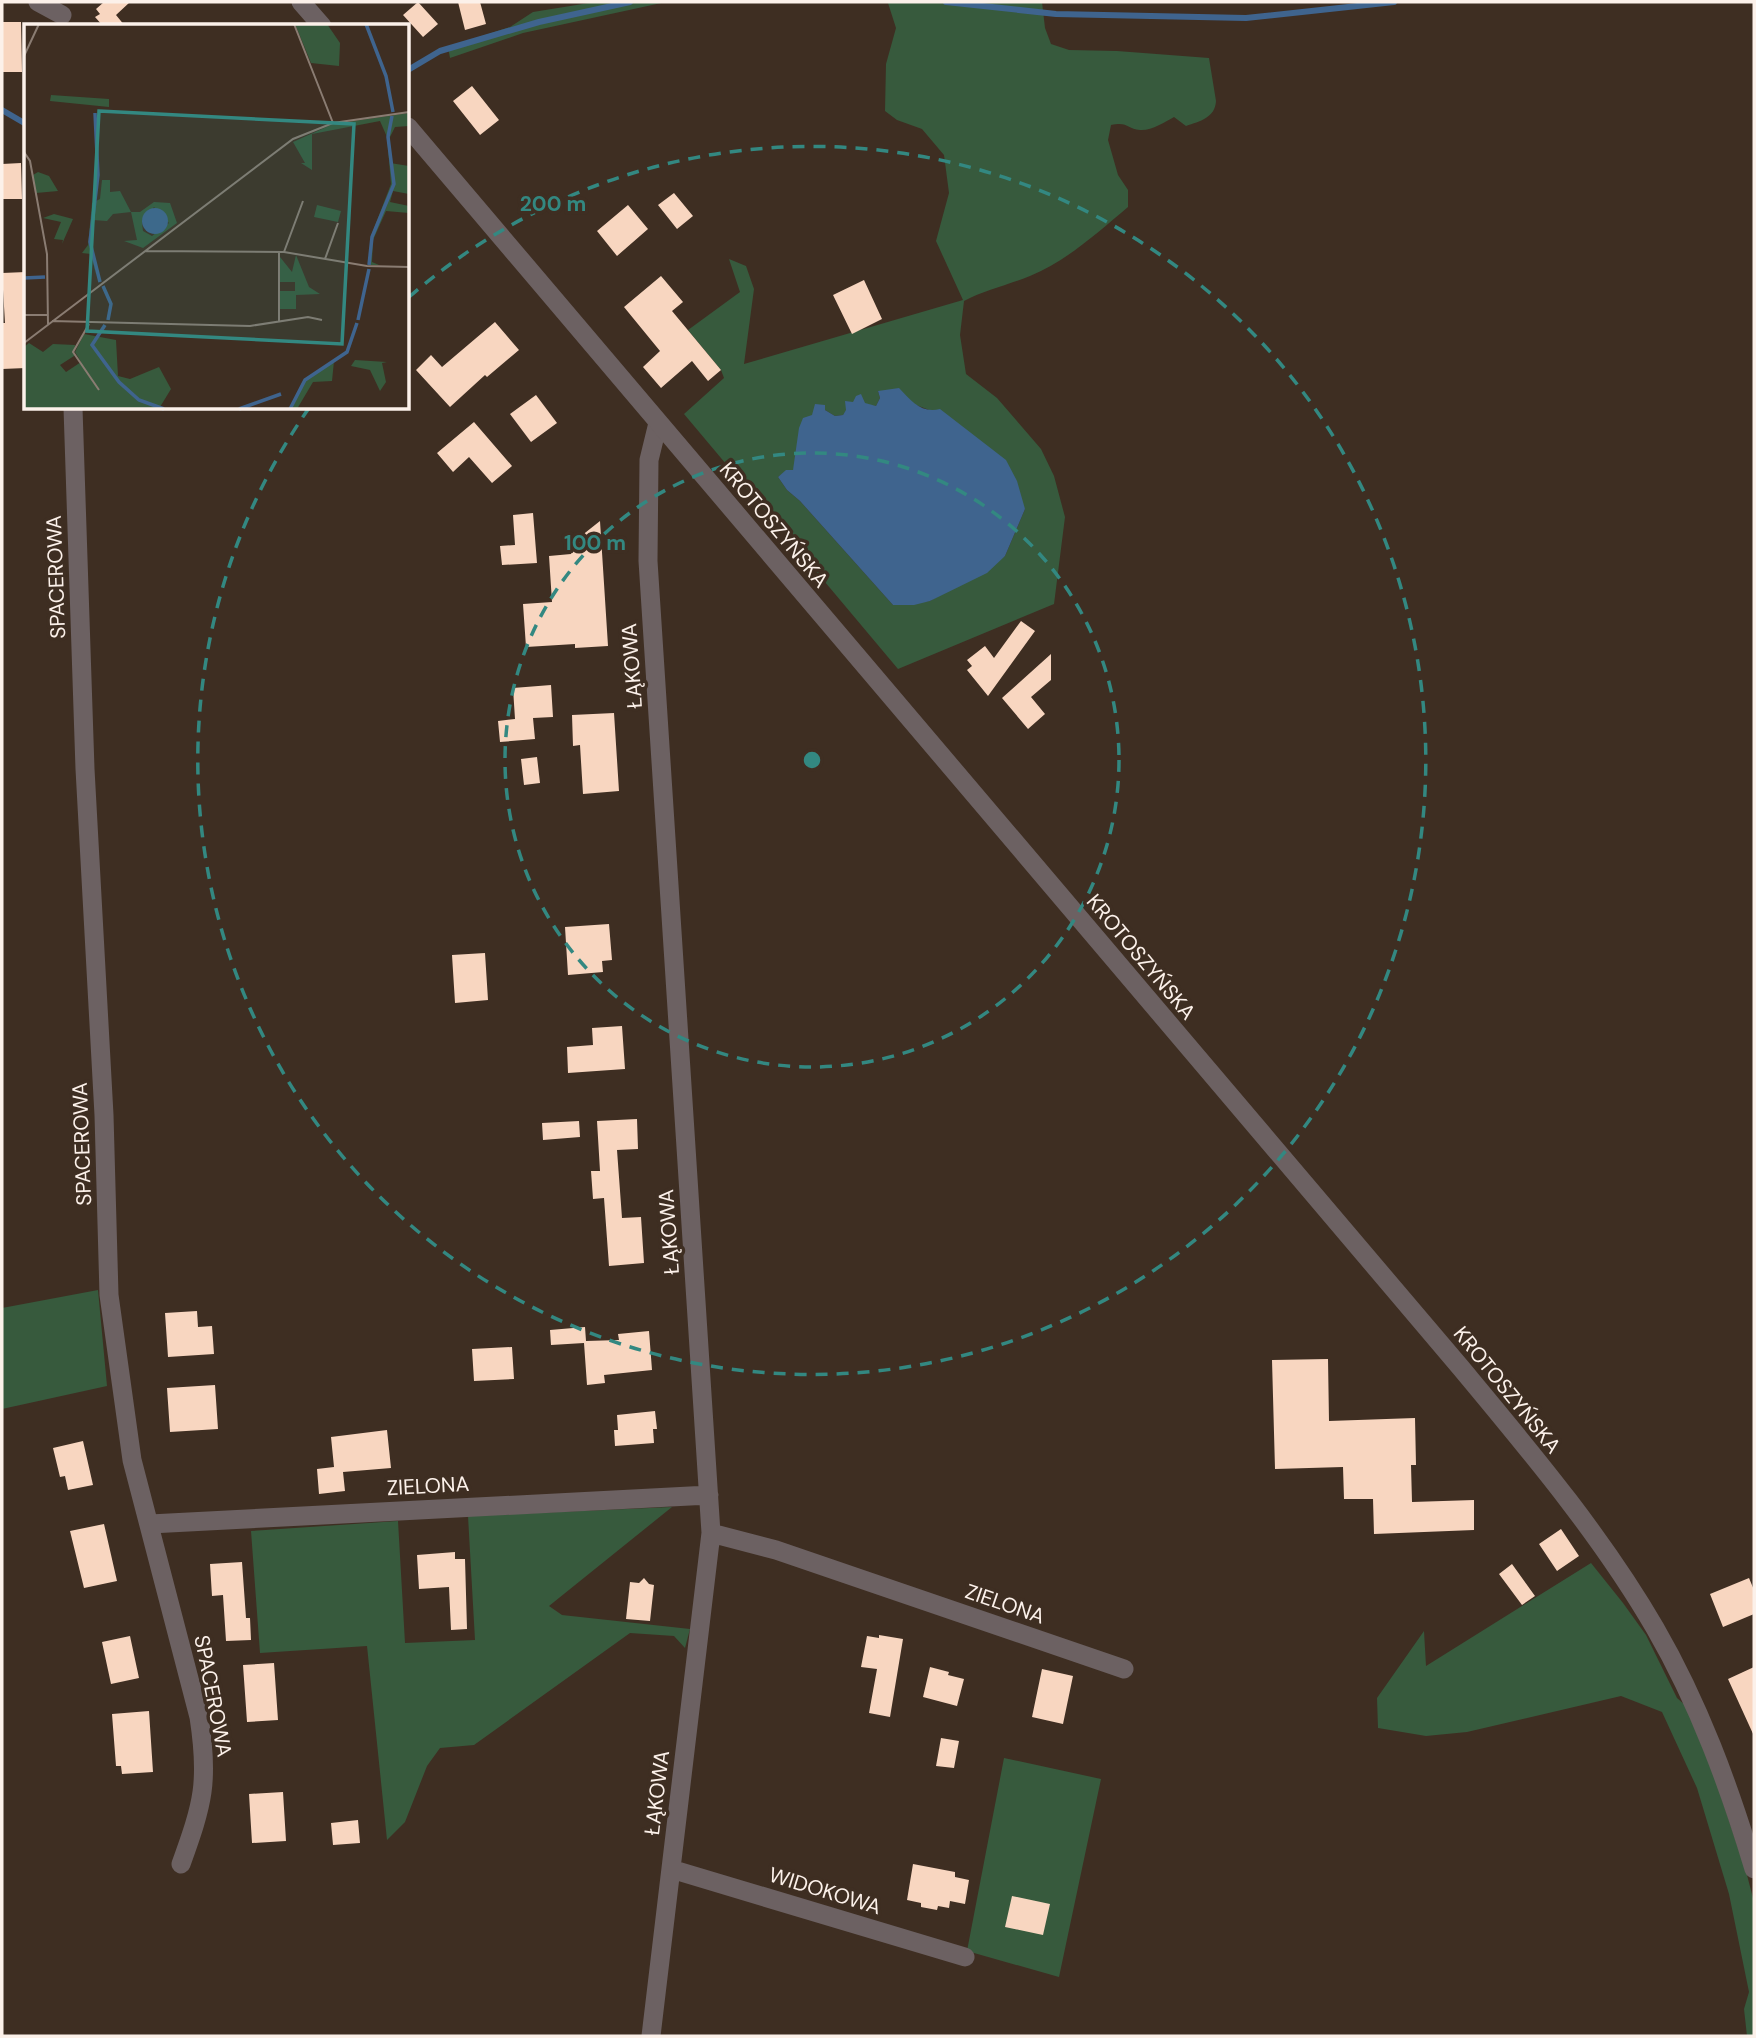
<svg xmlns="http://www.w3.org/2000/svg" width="1756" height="2038" viewBox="0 0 1756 2038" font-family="'DM Sans',sans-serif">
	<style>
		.green { fill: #375a3d; fill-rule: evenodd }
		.water { fill: #3f648e }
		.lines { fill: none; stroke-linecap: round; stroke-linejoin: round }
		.stream { stroke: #3f648e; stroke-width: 6 }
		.building { fill: #f8d6c0 }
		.minor { stroke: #6c6162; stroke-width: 19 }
		.tertiary { stroke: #6c6162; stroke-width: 19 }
		.ring { fill: none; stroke: #338881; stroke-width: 3.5; stroke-dasharray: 12 9 }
		.labels { text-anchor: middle; stroke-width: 7; stroke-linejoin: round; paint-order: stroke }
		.street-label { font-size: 21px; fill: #fcf1ea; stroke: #3e2e22 }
		.inset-river { fill: none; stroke: #3f648e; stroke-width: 3.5 }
		.inset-road { fill: none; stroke: #8a7c72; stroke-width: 2 }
		.view { fill: #338881; fill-opacity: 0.15; stroke: #338881; stroke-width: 3.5 }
		.inset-edge { fill: none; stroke: #fcf1ea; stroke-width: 3.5 }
		.centre { fill: #338881; stroke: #3e2e22; stroke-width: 3.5 }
		.ring-label { font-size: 21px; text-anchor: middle; font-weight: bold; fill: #338881; stroke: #3e2e22; stroke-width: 7; stroke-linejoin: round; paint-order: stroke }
	</style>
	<rect width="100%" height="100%" fill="#3e2e22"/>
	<path class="green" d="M595,2H666L523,33L450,58L448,47L510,27L533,12Z
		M851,2H1042L1045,28L1051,44L1069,50L1117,51L1209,58L1216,101C1215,118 1200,121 1186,126L1174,117C1165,122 1151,131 1140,130C1127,129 1128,121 1111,125L1108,140L1118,175L1128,190V207C1097,233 1068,260 1030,276C1008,285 985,290 964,301L960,335L966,374L997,398L1041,449L1054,476L1065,517L1054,604L898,669L684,414L724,378L721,370L688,330L740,292L729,259L746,266L754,289L744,364L963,300L936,241L949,193L944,155L922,129L897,120L885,111L886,64L896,28L888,3ZM878,391L932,411L1025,509L1005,556L930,601L893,605L800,501L787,490L778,477L786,471L793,470L825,410L835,416L843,415L846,411V402L876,406L880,398Z
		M98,1290L107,1386L2,1409V1308Z
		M672,1507L549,1606L562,1615L690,1629L685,1648L674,1636L630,1633L474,1745L440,1748L427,1766L405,1822L387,1840L367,1646L260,1653L251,1531L398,1521L405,1643L475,1640L468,1516Z
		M1591,1563L1623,1603L1646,1635L1677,1698L1685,1705L1714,1775L1747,1875L1754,1902V2036H1747L1744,2009L1749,1992L1729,1894L1697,1788L1662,1712L1621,1696L1467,1732L1426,1736L1378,1728L1377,1698L1424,1631L1426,1666Z
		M1004,1758L1101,1779L1059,1977L967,1951Z"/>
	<path class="water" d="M899,388C911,401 922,414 940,409L1006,460L1017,481L1025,509L1005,556L987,573L930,601L914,605H893L800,501L787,490L778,477L786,470H793L799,428L803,418L812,415L815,404L825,405V410L835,416L843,415L846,410L845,401L853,402L856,396L861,394L865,403L876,406L880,398L878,391Z"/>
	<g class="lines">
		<path class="stream" d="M946,2L1056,14L1246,18L1394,2
			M408,70L440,51L539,22L630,2
			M2,110L26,124"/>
	</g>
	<path class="building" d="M104,2H130L116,15L125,26H103L95,17L100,14L96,9Z
		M418,2L438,24L423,37L403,15Z
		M458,2H480L486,24L465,30Z
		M2,22H21L22,72H2Z
		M472,86L499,120L480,135L453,101Z
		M21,163L22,199H2V164Z
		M674,193L693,216L677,229L658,205Z
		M628,205L648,229L617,256L597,231Z
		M26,272V368L2,369V323H5L2,273Z
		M661,276L683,302L672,311L721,370L708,381L692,361L661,388L643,367L660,351L624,307Z
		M864,280L882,319L852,334L833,295Z
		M495,322L519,350L487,377L485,375L450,407L416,370L431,355L442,367Z
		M536,395L557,423L531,442L510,414Z
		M474,422L512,466L492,483L469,457L453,472L437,453Z
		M533,513L537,563L502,565L500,546L515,545L513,515Z
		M600,521L608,646L575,648V644L526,647L523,604L552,602L549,556L571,554V544Z
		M1021,621L1035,631L988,696L967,670L972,666L967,660L985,646L994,658Z
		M1051,654V680L1031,697L1045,714L1028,729L1002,698Z
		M551,685L553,717L533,718L535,739L500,742L498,721L515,719L513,688Z
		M614,713L619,791L583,794L580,745L573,746L572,715Z
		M537,757L540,783L524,785L521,759Z
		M609,924L612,960L602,961L603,972L568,975L565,927Z
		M485,953L488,1000L455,1003L452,955Z
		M622,1026L625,1069L568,1073L567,1047L593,1045L592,1028Z
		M637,1119L638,1149L617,1150L622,1218L641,1217L644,1263L609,1266L604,1198L593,1199L591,1171H600L597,1121Z
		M579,1121L580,1137L543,1140L542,1123Z
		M197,1311L198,1327L212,1326L214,1354L168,1357L165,1313Z
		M585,1327L586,1341L619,1340L618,1334L649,1331L652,1370L604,1375L605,1383L587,1385L584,1343L551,1345L550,1330Z
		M512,1347L514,1379L474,1381L472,1349Z
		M1328,1359L1329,1421L1415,1418L1416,1465H1411L1412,1502L1474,1500V1530L1374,1534L1373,1499H1344L1343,1467L1275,1469L1272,1360Z
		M215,1385L218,1429L170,1432L167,1388Z
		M655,1411L657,1429H653L654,1443L615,1446L614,1430H618L617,1415Z
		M387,1430L391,1468L343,1472L345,1491L319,1494L317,1469L334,1467L331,1437Z
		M83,1441L93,1485L68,1490L65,1476L60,1477L53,1448Z
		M104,1524L117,1581L84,1588L70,1531Z
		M1561,1529L1579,1556L1557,1571L1539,1544Z
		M455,1552V1559H465L467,1629L451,1630L449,1587L419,1589L417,1555Z
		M242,1562L246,1618H250L251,1640L226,1641L223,1595L212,1596L210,1564Z
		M1512,1564L1535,1596L1522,1605L1499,1574Z
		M644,1578L649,1584L654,1585L650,1621L626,1619L630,1582L639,1583Z
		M1749,1578L1754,1590V1614L1723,1627L1710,1594Z
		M879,1635L903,1639L890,1717L869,1713L877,1669L861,1667L867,1636L879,1638Z
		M130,1636L139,1678L111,1684L102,1642Z
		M274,1663L278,1720L247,1722L243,1665Z
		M930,1667L949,1672L948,1675L964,1679L957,1706L923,1697Z
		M1754,1667V1736L1728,1679Z
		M1042,1669L1073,1676L1063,1724L1032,1717Z
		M149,1711L153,1772L122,1774L121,1766H116L112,1714Z
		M941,1738L959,1741L954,1768L936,1766Z
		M283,1792L286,1841L252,1843L249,1794Z
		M358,1820L360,1843L333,1845L331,1823Z
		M913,1864L955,1872V1877L969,1880L965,1904L950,1901L949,1908L938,1906L937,1910L921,1907V1903L907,1900Z
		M1012,1896L1050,1904L1043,1935L1005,1927Z"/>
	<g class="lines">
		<path class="minor" d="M38,2L62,15
			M73,408L85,769L104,1115L109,1295L132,1460L199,1717C209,1782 203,1803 181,1864
			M150,1524L709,1495
			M711,1533L776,1550L1124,1669
			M671,1869L965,1957
			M651,2036L711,1533L648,561L649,460L658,423"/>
		<path class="tertiary" d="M301,2L322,26
			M408,127L1461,1368C1530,1451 1601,1535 1655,1628C1699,1704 1729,1786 1754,1869"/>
	</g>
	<g class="ring">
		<circle cx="812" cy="760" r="307"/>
		<path d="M409 297A614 614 0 1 1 309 408"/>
	</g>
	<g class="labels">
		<g class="street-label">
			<text transform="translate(774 525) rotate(50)" y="7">KROTOSZYŃSKA</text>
			<text transform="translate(56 577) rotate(-92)" y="7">SPACEROWA</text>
			<text transform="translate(632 666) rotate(-94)" y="7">ŁĄKOWA</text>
			<text transform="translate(1141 957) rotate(50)" y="7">KROTOSZYŃSKA</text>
			<text transform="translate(82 1144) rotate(-92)" y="7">SPACEROWA</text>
			<text transform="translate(669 1232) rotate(-94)" y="7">ŁĄKOWA</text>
			<text transform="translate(1507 1390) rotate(51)" y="7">KROTOSZYŃSKA</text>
			<text transform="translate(428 1486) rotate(-3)" y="7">ZIELONA</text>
			<text transform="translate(1005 1604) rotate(19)" y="7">ZIELONA</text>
			<text transform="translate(213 1696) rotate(79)" y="7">SPACEROWA</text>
			<text transform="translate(657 1793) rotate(-83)" y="7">ŁĄKOWA</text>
			<text transform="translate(825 1891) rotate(17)" y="7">WIDOKOWA</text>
		</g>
	</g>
	<g transform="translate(24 24)">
		<rect width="385" height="385" fill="#3e2e22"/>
		<path d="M271,0H303L316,19L315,42L287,39ZM27,71L85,75V83L26,77ZM385,89V102L371,103L366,113V139L385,142V170L369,167L366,178L385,182V189L362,187L349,216L348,238L355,241H344L347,212L367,160L363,113L356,97L288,110V146L277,139H281L269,118L309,100ZM14,148L25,152L34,167L12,169L9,151ZM78,156H86V168L96,167L107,188H116L130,178L146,179L153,199L119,224L100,217L113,216L107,188L89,190L83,197L69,196L67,219L72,251L67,230L58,229L64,221L68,179L76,175ZM130,183L145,199L128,212L119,207L118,199ZM293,181L317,187L314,198L290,193ZM30,190L49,195L38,220L39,216L30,215L37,198L19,194ZM272,231L285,263L296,270L272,271V285H256V267H271V258H256V233L268,248ZM60,310L92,316L94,352L106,355L135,343L147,365L136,383L140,385H0V323L5,319L19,328L29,320L51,321L50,332L36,341L42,348L57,338L51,328ZM331,336L363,338L358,339L362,358L356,367L346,346L327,342ZM310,337L308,357L289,358L273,385H265L280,355Z" fill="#375a3d" fill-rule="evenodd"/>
		<path d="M118 197a13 13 0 1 1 26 0a13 13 0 1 1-26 0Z" fill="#3f648e"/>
		<path class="inset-river" d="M342,0L362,52L369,88M71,89L74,151L66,218L76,258M345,241L348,213L370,160L364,113L368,92M0,254L21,253M79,262L87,280L84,296M334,296L345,245M81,301L68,321L95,358L115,376L140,385M215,385L257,370M266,385L281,356L323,328L333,299"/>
		<path class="inset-road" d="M270,0L309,99M0,32L15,0M0,128L6,137L23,230L24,300M121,227L260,228L343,242L385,243M260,228L279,177M301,235L314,199M0,291H24M28,297L226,302L284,293L298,296M255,298V228M65,300L49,328L75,366M0,319L269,115L309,99L385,88"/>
		<path class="view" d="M75,87L330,100L318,320L63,307Z"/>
		<rect width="385" height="385" class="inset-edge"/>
	</g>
	<circle cx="812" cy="760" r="10" class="centre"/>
	<g class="ring-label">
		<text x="553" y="211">200 m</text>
		<text x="595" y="550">100 m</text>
	</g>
	<rect width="1756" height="2038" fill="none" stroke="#fcf1ea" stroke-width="7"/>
</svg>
